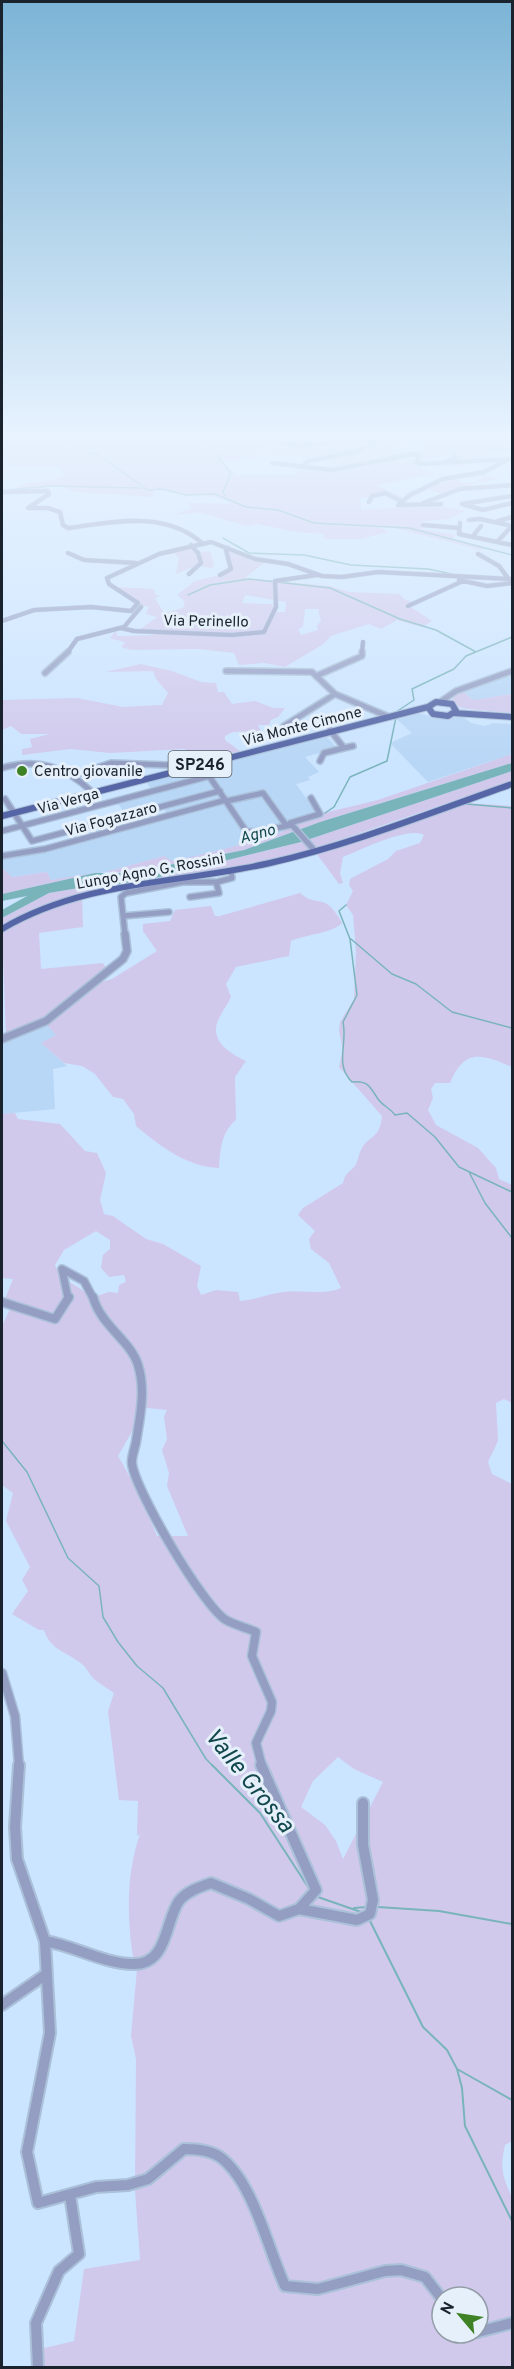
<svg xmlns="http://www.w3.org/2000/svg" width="514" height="2369" viewBox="0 0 514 2369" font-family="Overpass,sans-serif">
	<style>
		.built { fill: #b8d6f6 }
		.green { fill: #d0c9ec; fill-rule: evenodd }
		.water { fill: #7ab4bb }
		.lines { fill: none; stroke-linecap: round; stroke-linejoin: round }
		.stream-far1 { stroke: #7ab4bb; stroke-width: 1.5 }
		.stream { stroke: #7ab4bb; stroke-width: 2 }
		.minor-far4-casing { stroke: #abc1d9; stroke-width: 5 }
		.minor-far3-casing { stroke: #abc1d9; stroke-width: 8 }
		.minor-far2-casing { stroke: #abc1d9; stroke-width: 10 }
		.minor-far1-casing { stroke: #abc1d9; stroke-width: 11 }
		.minor-casing { stroke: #abc1d9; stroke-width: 14 }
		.major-casing { stroke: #abc1d9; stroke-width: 8 }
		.minor-far4 { stroke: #949ec3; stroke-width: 4 }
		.minor-far3 { stroke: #949ec3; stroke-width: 5 }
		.minor-far2 { stroke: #949ec3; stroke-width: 7 }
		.minor-far1 { stroke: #949ec3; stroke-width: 8 }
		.minor { stroke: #949ec3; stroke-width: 10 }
		.major { stroke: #5565a5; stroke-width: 6 }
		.poi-dot { fill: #3f8225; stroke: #e6f0fa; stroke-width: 2 }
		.labels { text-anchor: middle; stroke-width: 6; stroke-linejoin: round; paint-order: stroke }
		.far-street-label { font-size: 15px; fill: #1a232d; stroke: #e6f0fa }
		.far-poi-label { font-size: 15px; fill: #1a232d; stroke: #e6f0fa; text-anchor: start }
		.shield { fill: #e6f0fa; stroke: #57606a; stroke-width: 1.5 }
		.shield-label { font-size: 16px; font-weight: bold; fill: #1a232d }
		.far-water-label { font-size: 16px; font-style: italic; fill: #12484d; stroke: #e6f0fa }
		.near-water-label { font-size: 24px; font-style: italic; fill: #12484d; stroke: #e6f0fa }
	</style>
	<rect width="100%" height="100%" fill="#cbe4ff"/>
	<path class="built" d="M512,674V694L474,700L463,692Z
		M409,711L439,718L460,715L471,723L485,726L493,723L511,724L512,754L428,782L390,743L412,733L393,716Z
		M325,734L337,748L305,757L319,772L308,777L310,780L296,784L319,816L293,826L288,825L266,794L166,815L165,807L128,817L115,800L152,790L145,781Z
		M258,796H262L283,824L256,830L244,826L230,801Z
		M225,802L245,835L282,828L283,832L208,854L172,861L164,856L106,872L51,880L47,872L12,877L2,868V858L54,849Z
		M45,1023L57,1035L41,1043L67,1066L53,1069L55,1109L2,1114V1042Z"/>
	<path class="green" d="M2,434H287L279,439L291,447L293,444L286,440L290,435L301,434L308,440L329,434H512V452L499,450L490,453L486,462L478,466L484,460L460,467L436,466L455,454L451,453L429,459L425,465H416L434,474L377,485L403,498L406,497L404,494L409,492L455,479L465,483L485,481H475L484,478L479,475L473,477L476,479L468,476L488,472L483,475L498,479L467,485L475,486L442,494L428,489L406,500L391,495L360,498L361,510L438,505L465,511L449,519L423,521L422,529L455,535L452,539L485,548L482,550L394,528L380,527L388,532L361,539H325L322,538L325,534L296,532L257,524L247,526L201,513L171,515L191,509L188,503L232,504C215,492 180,496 158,490L153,492L154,497L74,492L61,486L16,491C21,479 51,485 64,475L59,467L2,465ZM417,443L426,450L413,453L416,458L400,462L397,460L403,458L396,456L392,449ZM259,453L284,456L299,453L303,458L311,457L315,461H332L336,465C322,468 308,467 295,471L299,475H237L223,462H238L241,457L254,459Z
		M189,547L196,553L210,551L214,564L212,568L196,566L176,574L179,558L172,551Z
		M227,550L265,562L245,578L330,586L349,592L399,594L406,600L414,602L408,605L432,621L422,627L397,620L381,629L369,624L331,636L322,645L285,667L264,663L239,665L234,653L198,649L131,650L121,647L125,643L124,642L110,638L116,631L117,636L154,635V633L139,630L157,617L146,614L149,606H141L117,587L154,589L155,594L160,596L155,598L164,613L183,608L185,602L177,595L195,581L224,574L231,569ZM245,595L286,602L285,612H274L273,604L242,603ZM305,609H318L321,621L317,626L318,630L301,635L298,630L303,626Z
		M141,664L172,671L201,682L216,683L218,692H224L232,704L255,701L273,708H285L278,717L271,720L269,725H258L261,731L233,732L225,736V740L240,751L197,762L185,749L110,753L70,749L22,755V749L32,747L30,739L50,734H21L11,726L2,730V700L77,698L123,707L162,705L168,693L156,679L153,671L105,672Z
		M457,692H463L474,700L512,694V713L468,709L459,707L452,700Z
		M512,754V763L320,822L244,850L129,873L106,872L164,856L172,861C210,854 246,843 283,832L282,828L293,826L324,813L378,800Z
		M512,771V781L307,851L257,864L143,881L301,842Z
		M466,803L512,806V1067C483,1055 465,1047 450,1083H435L431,1089L433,1098L428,1110L436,1125L478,1148L496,1168L499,1179L512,1185V1403L504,1399L496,1403L498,1441L488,1462L492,1474L512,1484V2141L505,2145C500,2166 502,2177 512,2197V2367H33L32,2351L74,2341L84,2269L140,2260L135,2190L136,2059L131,2036L137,1969H135C127,1925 125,1877 140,1834L137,1836L138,1801L119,1800L108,1711L114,1693C107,1688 100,1684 94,1679C89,1674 87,1668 82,1664C67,1652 50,1650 44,1630H39L12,1614L28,1591L22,1580L30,1567L6,1521L13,1493L2,1485V1326L11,1307L3,1304L13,1279L2,1278V1114L15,1113L18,1119L60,1124L85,1151L97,1153L106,1173L100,1200L104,1214L113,1216L146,1239L163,1244L201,1266L197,1286L201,1295L216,1290L238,1292L240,1301C255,1300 268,1294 283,1292C301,1289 324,1296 341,1288L329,1263L311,1249L309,1239L315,1231L298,1215L303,1208L343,1183C345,1174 348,1173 353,1168C358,1164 358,1155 361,1150C368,1135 380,1140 382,1116L339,1067L343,1050L339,1031L340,1022L354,999L356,951L353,915L346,905L353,891L349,885L350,879L388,859L396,851L420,843L424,835C408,826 361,850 343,857L340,873L343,883L339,884L316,853ZM96,1231L110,1240V1249L103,1255L101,1268L109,1277L124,1275L126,1282L119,1285L118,1293L109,1292L91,1298C79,1283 63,1285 55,1265L64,1250ZM147,1408L167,1410L164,1417L167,1439L162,1450L169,1473L167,1486L188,1536H157C145,1507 133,1481 118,1456L134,1428L137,1409ZM338,1757L354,1769L383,1782L343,1859L336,1841L325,1825L301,1807L313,1781ZM442,2297H478V2333H442Z
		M2,868L12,877L47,872L51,880L95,873L2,894Z
		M114,882L118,886L58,900L2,925V918L49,893Z
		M300,893C318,909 324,890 342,923C333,933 307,934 291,941L289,956L236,967L226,984L231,997C227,1006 220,1014 217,1023C211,1042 231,1054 246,1061L235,1077L236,1120C221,1132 220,1151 219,1168C187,1167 160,1146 136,1126L134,1114L123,1099L113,1097L95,1074L82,1066L64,1063L41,1043L56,1035L45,1023L94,984L112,979L157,951L143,931V924L170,921L175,910L211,906L215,916H220Z
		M82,897L83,927L39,933L41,969L103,963L107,970L50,1016L6,1037L2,931L43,910Z"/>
	<path class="water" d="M512,763V771L301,842L143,881L118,886L114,882L49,893L2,918V910L27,896L2,901V894L95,873H129L244,850L320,822Z"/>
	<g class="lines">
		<path class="stream-far1" d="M46,434L56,439L73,441L81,450L100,456L148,490L163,489L186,495L215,494L246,507L278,510L314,523L409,528L512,555
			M209,434L208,444L231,473L223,492L225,496
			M490,434L512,440
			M8,490L49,486L141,488
			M223,538L249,553L304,555L351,565L428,569L452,574
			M188,595L210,585L249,579L330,588L400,619L436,630L476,652
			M396,712L414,700L412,689L454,669L466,656L512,637
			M466,804L512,808
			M325,813L334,807L350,777L387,761L396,717
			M346,905L339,911L350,939L357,995L343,1022C348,1044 334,1064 352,1082C368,1080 370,1087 378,1099C382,1105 390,1108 395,1115L407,1113L435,1137L459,1167L512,1192
			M351,939L392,974L416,984L452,1012L512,1028
			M469,1172L485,1203L512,1238
			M2,1441L27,1472L68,1558L99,1586L103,1617L118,1642L137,1666L163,1688L206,1759L213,1766"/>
		<path class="stream" d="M212,1765L260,1813L310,1890
			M318,1897L361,1912
			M378,1907L439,1911L512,1924
			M354,1908L367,1907
			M369,1919L423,2027L447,2050L457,2069L512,2100
			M457,2069L462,2088L465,2126L512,2221"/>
		<g class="minor-far4-casing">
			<path id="minor-far4" d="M249,434L296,446L363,439L375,442L355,452L308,461L303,466
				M445,462L455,458L453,456
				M272,463L332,470L413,454L419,455L417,462L420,464L512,459
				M2,492L48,491L49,494L28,508H48L60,512L63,525L68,528C113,522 165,510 202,543
				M369,502L372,496L385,493L401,501
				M423,503L460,489L512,485
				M441,504L398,505L410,495L443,479L484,472L507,460
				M462,504L483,510L512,503
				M462,504L512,496
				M469,520L480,519L512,526
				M498,521L512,517
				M460,523L459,534L512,545
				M423,525L459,528
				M473,536L481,526
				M498,541L509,529
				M68,553L84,560L136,563
				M478,554L499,566L508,578
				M189,574L201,563L198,553L191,545
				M220,575L231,569L226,550L228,548
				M459,580L487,586L512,583
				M408,606L463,581
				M2,621L34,610L91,607L131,611L138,603L109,584L107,578L159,554L211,542L255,559L288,564L322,576L342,577L378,572L512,579
				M121,628L134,631L232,635L264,632L276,607L275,581L317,575
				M67,653L77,639L124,627L141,607
				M362,653L363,642"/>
		</g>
		<g class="minor-far3-casing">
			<path id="minor-far3" d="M226,671L312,672L335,694L387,716
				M45,673L68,652
				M316,676L362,656V652
				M440,702L456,691L512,671
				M284,726L335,694
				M330,730L344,748L353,746
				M320,761L324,753L344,748
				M201,764L246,831L256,832L292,825L315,851
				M2,768C38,758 65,766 92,792
				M75,775L111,763L195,766
				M5,799L32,841L220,791
				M227,801L263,793L286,825
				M290,823L320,814L311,798
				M2,831L210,776
				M2,856L45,849L226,800
				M190,897L219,893L216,882
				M123,916L169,912
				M125,935L121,897L126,893L183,882H217L232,878L231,871"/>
		</g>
		<g class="minor-far2-casing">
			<path id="minor-far2" d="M2,1039L46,1021L123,959L127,951L125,934
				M68,1298L62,1269L84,1281L93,1298"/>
		</g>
		<g class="minor-far1-casing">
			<path id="minor-far1" d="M93,1297C101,1326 131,1341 138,1365C146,1390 140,1416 136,1442C135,1448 131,1458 132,1464C136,1492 203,1606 226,1620C235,1625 247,1628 256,1632L252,1656L272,1702L271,1711L256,1743L262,1766
				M2,1302L55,1319L69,1297
				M2,1673L15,1716L19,1766"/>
		</g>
		<g class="minor-casing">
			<path id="minor" d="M19,1765L15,1827L17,1859L45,1941L50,2033L27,2152L38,2203L96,2187L128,2185L148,2179L184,2149C196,2149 210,2150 220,2157C253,2181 268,2249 285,2286L318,2289L385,2271L401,2270L425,2277L442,2299
				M261,1765L316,1890L299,1909
				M45,1941C75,1946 104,1964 134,1964C168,1964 165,1921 179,1901C187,1891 200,1887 211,1883L249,1899L279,1916L299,1909L357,1920L370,1914L373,1900L363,1845V1803
				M2,2005L45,1975
				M478,2332L512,2323
				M38,2368L36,2323L59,2271L79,2254L70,2195"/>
		</g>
		<g class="major-casing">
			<path id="major" d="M436,702L452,704L456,711L448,716L433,714L428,707Z
				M454,713L512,717
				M2,816L428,707
				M2,929C85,880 178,884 270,863C353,844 432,812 512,784"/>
		</g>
		<use href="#minor-far4" class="minor-far4"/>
		<use href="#minor-far3" class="minor-far3"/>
		<use href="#minor-far2" class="minor-far2"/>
		<use href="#minor-far1" class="minor-far1"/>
		<use href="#minor" class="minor"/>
		<use href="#major" class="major"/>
	</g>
	<linearGradient id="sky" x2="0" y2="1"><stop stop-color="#7cb4d6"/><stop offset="0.57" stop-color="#e8f3ff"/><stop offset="1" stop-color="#e8f3ff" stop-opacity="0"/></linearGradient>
	<rect width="514" height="765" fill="url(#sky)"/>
	<circle class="poi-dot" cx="22" cy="771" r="6"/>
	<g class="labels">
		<g class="far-street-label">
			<text transform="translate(206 621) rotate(1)" y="5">Via Perinello</text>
			<text transform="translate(302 726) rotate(-14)" y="5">Via Monte Cimone</text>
			<text transform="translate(68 801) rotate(-15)" y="5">Via Verga</text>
			<text transform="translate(111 819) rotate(-15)" y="5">Via Fogazzaro</text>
			<text transform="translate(150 871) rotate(-10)" y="5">Lungo Agno G. Rossini</text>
		</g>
		<g class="far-poi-label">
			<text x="34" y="776">Centro giovanile</text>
		</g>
		<rect class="shield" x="168.5" y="751" width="63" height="26" rx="4.5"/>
		<g class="shield-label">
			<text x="200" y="770">SP246</text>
		</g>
		<g class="far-water-label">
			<text transform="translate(257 833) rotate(-15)" y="6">Agno</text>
		</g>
		<g class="near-water-label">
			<text transform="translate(250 1780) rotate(51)" y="8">Valle Grossa</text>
		</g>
	</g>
	<rect width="514" height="2369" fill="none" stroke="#1a232d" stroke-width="6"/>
	<g transform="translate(460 2315) rotate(299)"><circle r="28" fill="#e6f0fa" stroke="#949ea8" stroke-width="1.5"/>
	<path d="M0-4.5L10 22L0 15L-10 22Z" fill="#3f8225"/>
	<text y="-9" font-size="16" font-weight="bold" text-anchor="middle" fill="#1a232d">N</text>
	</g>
</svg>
